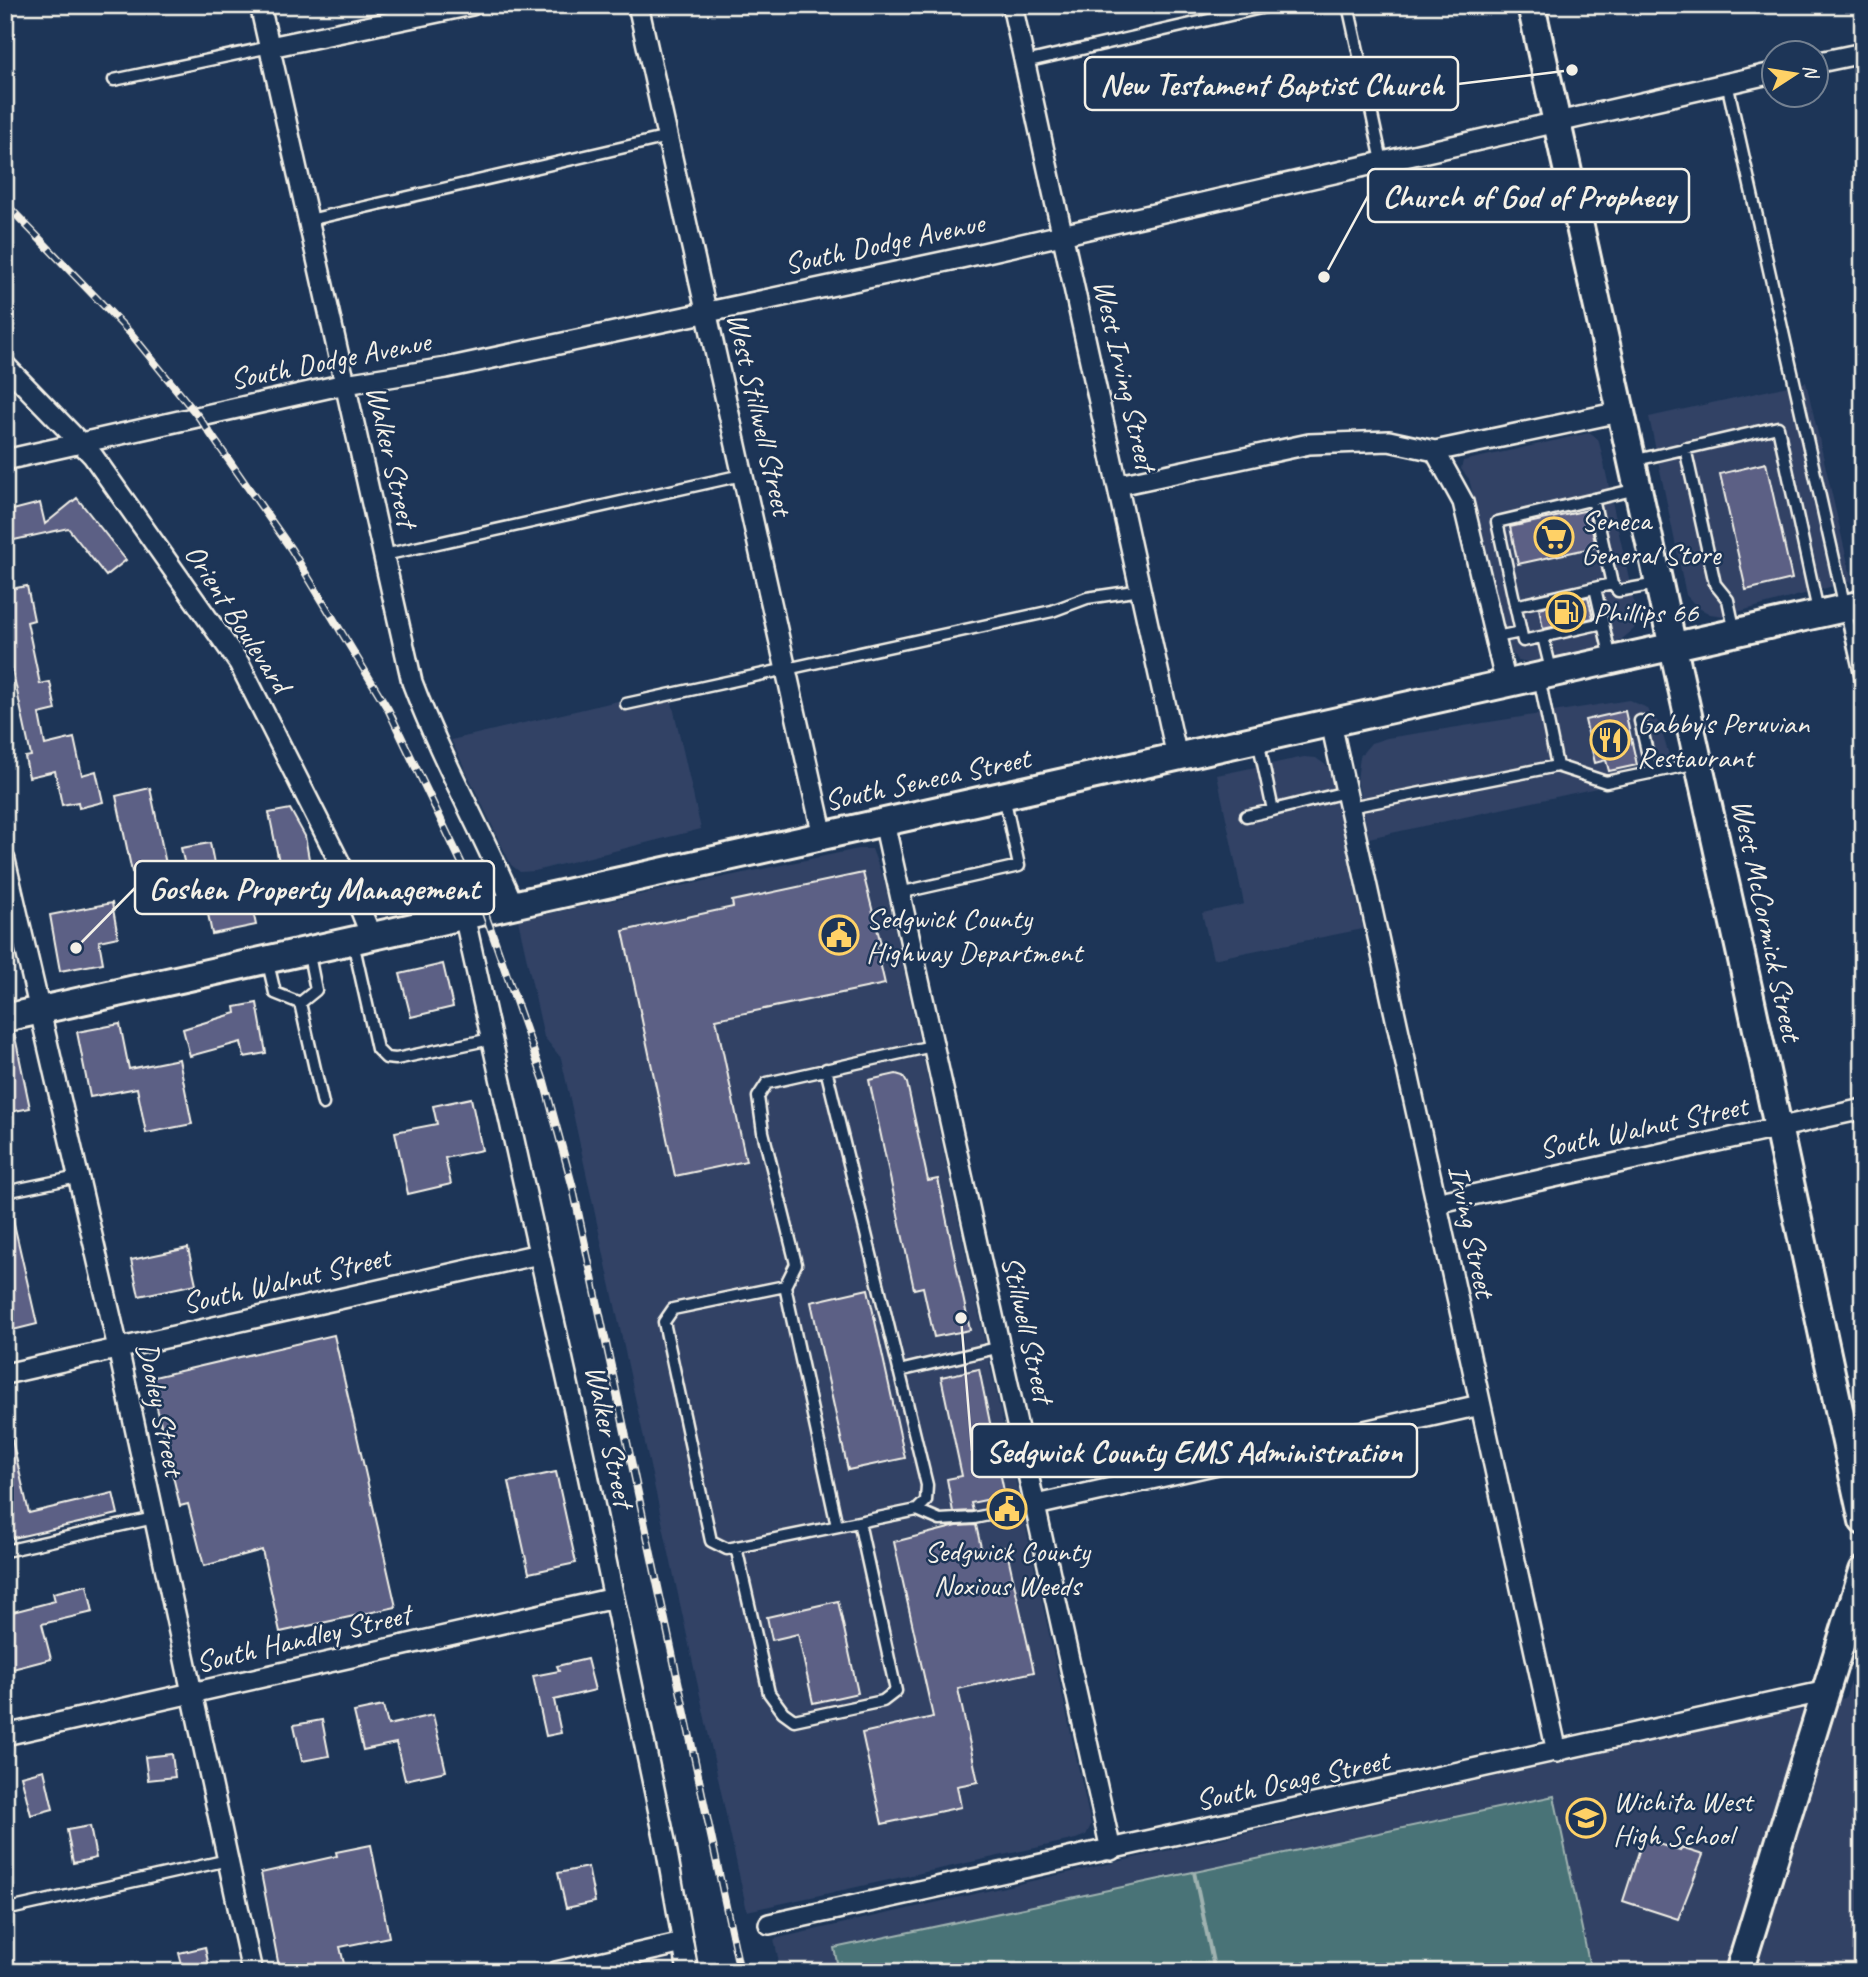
<svg xmlns="http://www.w3.org/2000/svg" width="1868" height="1977" viewBox="0 0 1868 1977" font-family="Caveat,sans-serif">
	<style>
		.built { fill: #304265 }
		.green { fill: #4a7377; stroke: #9fb2b0; stroke-width: 2 }
		.building { fill: #5b6085; stroke: #f4f1e8; stroke-width: 2 }
		.lines { fill: none; stroke-linecap: round; stroke-linejoin: round }
		.lane-casing { stroke: #f4f1e8; stroke-width: 15 }
		.street-casing { stroke: #f4f1e8; stroke-width: 24 }
		.secondary-casing { stroke: #f4f1e8; stroke-width: 32 }
		.lane { stroke: #1d3557; stroke-width: 10 }
		.street { stroke: #1d3557; stroke-width: 19 }
		.secondary { stroke: #1d3557; stroke-width: 26 }
		.rail-casing { stroke: #f4f1e8; stroke-width: 8 }
		.rail { stroke: #1d3557; stroke-width: 5; stroke-dasharray: 16; stroke-linecap: butt }
		.labels { text-anchor: middle; stroke-width: 5; stroke-linejoin: round; paint-order: stroke }
		.street-label { font-size: 30px; fill: #f4f1e8; stroke: #1d3557 }
		.poi-label { font-size: 30px; fill: #f4f1e8; stroke: #1d3557; text-anchor: start }
		.leader { fill: none; stroke: #f4f1e8; stroke-width: 2.5 }
		.callout-dot { fill: #f4f1e8; stroke: #1d3557; stroke-width: 2.5 }
		.callout { fill: #1d3557; stroke: #f4f1e8; stroke-width: 2.5 }
		.callout-label { font-size: 32px; text-anchor: middle; font-weight: bold; fill: #f4f1e8 }
	</style>
	<rect width="100%" height="100%" fill="#1d3557"/>
	<filter id="ink" filterUnits="userSpaceOnUse"><feTurbulence type="fractalNoise" baseFrequency=".0143" numOctaves="2"/><feDisplacementMap in="SourceGraphic" scale="14" xChannelSelector="R" yChannelSelector="G"/><feConvolveMatrix kernelMatrix="1 2 1 2 8 2 1 2 1" color-interpolation-filters="sRGB"/></filter>
	<g filter="url(#ink)">
		<path class="built" d="M1806,382L1852,581L1723,616L1710,614L1697,607L1686,595L1649,417Z
			M1589,433L1598,439L1601,450L1637,616L1634,629L1621,640L1600,648L1528,662L1518,660L1511,652L1469,479L1461,469L1463,461Z
			M669,689L701,829L535,871L520,872L511,865L451,740Z
			M1629,700L1645,707L1659,723L1674,771L1369,838L1357,780L1360,756L1371,743L1387,738Z
			M1304,757L1316,758L1327,766L1332,780L1363,929L1213,959L1202,913L1244,904L1217,775Z
			M858,849H872L884,880L1091,1825L1086,1835L1076,1839L747,1911L561,1058L544,1037L518,920Z
			M1863,1649V1972H781L774,1939L1845,1698Z"/>
		<path class="green" d="M1554,1796L1591,1972H1216L1195,1872Z
			M1193,1872L1214,1972H839L834,1948Z"/>
		<path class="building" d="M1766,463L1792,579L1746,590L1720,474Z
			M77,498L126,560L106,576L68,528L5,542V512L40,503L45,524Z
			M1588,510L1596,547L1518,564L1510,527Z
			M27,586L34,620L27,622L40,684L50,682L56,710L39,714L45,745L74,738L82,775L96,771L103,802L79,808L78,802L62,805L55,771L29,777L25,757L31,756L5,636V590Z
			M1588,597L1593,618L1543,629L1539,608Z
			M1625,711L1637,765L1609,771L1606,760L1595,763L1585,720Z
			M150,788L166,864L132,872L116,796Z
			M290,809L305,836L315,893L287,901L269,813Z
			M210,843L217,879L245,874L256,925L212,934L206,904L194,906L181,848Z
			M863,873L881,944L876,945L885,984L716,1019L746,1161L675,1176L623,931L733,907L732,901Z
			M112,903L118,937L99,941L103,963L60,971L50,915Z
			M443,964L453,1007L411,1017L400,974Z
			M257,1003L266,1053L244,1057L241,1042L190,1056L183,1029L236,1013L235,1007Z
			M120,1024L129,1069L179,1059L192,1124L146,1133L137,1088L90,1097L77,1032Z
			M14,1032L30,1108L5,1113V1033Z
			M896,1074L903,1076L907,1083L928,1181L938,1179L970,1330L934,1337L923,1287L914,1289L869,1080Z
			M471,1098L482,1150L445,1158L451,1184L408,1194L395,1132L437,1124L433,1106Z
			M5,1215H12L37,1324L5,1332Z
			M188,1248L196,1284L139,1296L131,1260Z
			M868,1289L905,1458L848,1470L811,1302Z
			M334,1335L396,1607L280,1632L262,1550L204,1566L188,1504L180,1506L150,1378Z
			M979,1369L1005,1496L971,1503L973,1511L953,1512L947,1479L962,1476L941,1377Z
			M5,1440H12L29,1513L113,1493L118,1514L5,1540Z
			M556,1472L576,1563L529,1573L509,1482Z
			M976,1525L982,1552L1006,1547L1034,1672L958,1689L978,1782L957,1786L961,1807L882,1824L862,1733L933,1717L894,1542L957,1526Z
			M87,1585L93,1612L42,1624L51,1659L5,1671V1614L55,1601L53,1593Z
			M838,1601L858,1693L813,1703L798,1634L772,1640L767,1617Z
			M587,1659L595,1690L554,1700L561,1733L546,1736L533,1676L559,1671L557,1666Z
			M383,1706L388,1725L433,1715L446,1771L405,1780L396,1743L363,1750L354,1712Z
			M322,1720L329,1756L302,1761L294,1725Z
			M172,1754L175,1777L148,1780L145,1757Z
			M44,1770L53,1809L31,1815L21,1776Z
			M90,1826L96,1858L73,1863L67,1830Z
			M1643,1839L1680,1851L1681,1848L1703,1855L1678,1919L1623,1901Z
			M371,1845L389,1937L340,1947L346,1972H280L261,1873L337,1856L336,1852Z
			M588,1867L595,1902L566,1908L558,1873Z
			M205,1947L210,1972H184L179,1953Z"/>
		<g class="lines">
			<g class="lane-casing">
				<path id="lane" d="M1348,5L1382,161
					M1025,62L1274,5
					M114,80L270,47
					M1727,83L1863,688
					M309,220L668,137
					M1685,448L1715,584L1728,600L1735,632
					M1632,461L1778,427L1818,611
					M1593,499L1612,584L1618,591L1657,584
					M384,555L742,475
					M1595,588L1611,659
					M1515,606L1612,584
					M1521,632L1523,641L1603,623
					M1496,637L1521,632L1497,522L1637,489
					M1543,637L1552,674
					M626,704L1052,611L1087,598L1141,590
					M1640,721L1652,773
					M1258,740L1273,810L1346,792
					M1557,766L1606,782L1698,763
					M1350,807L1557,766L1539,677
					M1246,816L1273,810
					M899,893L1019,866L1004,796
					M353,942L377,1049L386,1058L396,1059L491,1039
					M308,950L316,990L300,1003L323,1104
					M267,959L275,993L300,1003
					M826,1069L927,1485L926,1501L917,1510L727,1549L711,1541L664,1322L673,1309L785,1286L796,1264L763,1132L758,1097L767,1083L932,1046
					M5,1192L78,1177
					M785,1286L837,1526
					M899,1371L1001,1347
					M917,1510L940,1520L974,1518L1036,1505
					M736,1547L769,1693L783,1712L794,1720L883,1701L896,1691L859,1522
					M5,1551L154,1518
					M5,1910L228,1860"/>
			</g>
			<g class="street-casing">
				<path id="street" d="M260,5L412,682C441,759 481,829 513,904
					M638,5L823,836
					M1012,5L1177,757
					M270,47L472,5
					M1815,63L1863,53
					M5,365L93,456L239,663L349,881L371,936
					M1435,451L1620,412
					M5,460L345,384L446,368L961,258L1773,73
					M1119,485L1309,444L1389,441L1435,451L1463,502L1506,684
					M1331,723L1557,1752
					M884,822L1111,1850
					M5,860L118,1348L252,1972
					M464,915L583,1451L665,1841L688,1972
					M1436,1203L1863,1109
					M5,1374L539,1254
					M1036,1505L1480,1405
					M5,1735L614,1598
					M769,1924L1827,1691
					M556,1972L683,1943"/>
			</g>
			<g class="secondary-casing">
				<path id="secondary" d="M1531,5L1741,955L1863,1521
					M5,1018L1863,604
					M1739,1972L1863,1571"/>
			</g>
			<use href="#lane" class="lane"/>
			<use href="#street" class="street"/>
			<use href="#secondary" class="secondary"/>
			<g class="rail-casing">
				<path id="rail" d="M5,203L133,336L198,416L291,549L388,709L484,910L544,1081L573,1188L740,1972"/>
			</g>
			<use href="#rail" class="rail"/>
		</g>
	</g>
	<defs>
		<g id="supermarket-ring" transform="scale(2.0125)"><circle r="9.5" fill="#1d3557" stroke="#ffd166" stroke-width="1.5"/><path d="M-6-5.5h2.5l.6 2H6L4.5 2H-2.5L-4.4-4H-6ZM-1.5 3.2a1.3 1.3 0 1 0 .1 0ZM3 3.2a1.3 1.3 0 1 0 .1 0Z" fill="#ffd166"/></g>
		<g id="fuel-ring" transform="scale(2.0125)"><circle r="9.5" fill="#1d3557" stroke="#ffd166" stroke-width="1.5"/><path d="M-5.5-6h7V0h2V4h1.3V-2.5L3-4.5l.8-.8L6-3V5H2.5V1h-1V6h-7ZM-4.2-4.7v3.2H.2V-4.7Z" fill="#ffd166"/></g>
		<g id="restaurant-ring" transform="scale(2.0125)"><circle r="9.5" fill="#1d3557" stroke="#ffd166" stroke-width="1.5"/><path d="M-5-6h1v4h1v-4h1v4h1v-4h1v5L-1.5 .5V6h-2V.5L-5-1ZM5-6V6H3V1.5H1.5Q1.5-4 5-6Z" fill="#ffd166"/></g>
		<g id="civic-ring" transform="scale(2.0125)"><circle r="9.5" fill="#1d3557" stroke="#ffd166" stroke-width="1.5"/><path d="M-.6-6.5H3V-4.5H.6V-3L4-1V1h2V6H-6V1h2V-1L-.6-3ZM-1.2 2.5V6h2.4V2.5Z" fill="#ffd166"/></g>
		<g id="school-ring" transform="scale(2.0125)"><circle r="9.5" fill="#1d3557" stroke="#ffd166" stroke-width="1.5"/><path d="M0-5L7-2L0 1L-7-2ZM-4 1L0 2.5L4 1V4Q0 6-4 4Z" fill="#ffd166"/></g>
	</defs>
	<g fill-rule="evenodd">
		<use href="#supermarket-ring" x="1554" y="537"/>
		<use href="#fuel-ring" x="1566" y="612"/>
		<use href="#restaurant-ring" x="1610" y="740"/>
		<use href="#civic-ring" x="839" y="935"/>
		<use href="#civic-ring" x="1007" y="1509"/>
		<use href="#school-ring" x="1586" y="1818"/>
	</g>
	<g class="labels">
		<g class="street-label">
			<text transform="translate(884 243) rotate(-12)" y="10">South Dodge Avenue</text>
			<text transform="translate(330 360) rotate(-11)" y="10">South Dodge Avenue</text>
			<text transform="translate(1125 375) rotate(77)" y="10">West Irving Street</text>
			<text transform="translate(760 414) rotate(77)" y="10">West Stillwell Street</text>
			<text transform="translate(392 456) rotate(77)" y="10">Walker Street</text>
			<text transform="translate(238 618) rotate(57)" y="10">Orient Boulevard</text>
			<text transform="translate(927 779) rotate(-12)" y="10">South Seneca Street</text>
			<text transform="translate(1767 920) rotate(78)" y="10">West McCormick Street</text>
			<text transform="translate(1643 1127) rotate(-12)" y="10">South Walnut Street</text>
			<text transform="translate(1472 1231) rotate(78)" y="10">Irving Street</text>
			<text transform="translate(286 1280) rotate(-13)" y="10">South Walnut Street</text>
			<text transform="translate(1028 1329) rotate(77)" y="10">Stillwell Street</text>
			<text transform="translate(161 1409) rotate(78)" y="10">Dooley Street</text>
			<text transform="translate(610 1436) rotate(78)" y="10">Walker Street</text>
			<text transform="translate(303 1638) rotate(-13)" y="10">South Handley Street</text>
			<text transform="translate(1292 1780) rotate(-12)" y="10">South Osage Street</text>
		</g>
		<g class="poi-label">
			<text x="1581" y="530">Seneca<tspan x="1581" dy="34">General Store</tspan></text>
			<text x="1593" y="622">Phillips 66</text>
			<text x="1637" y="733">Gabby's Peruvian<tspan x="1637" dy="34">Restaurant</tspan></text>
			<text x="866" y="928">Sedgwick County<tspan x="866" dy="34">Highway Department</tspan></text>
			<text x="1007" y="1561" text-anchor="middle">Sedgwick County<tspan x="1007" dy="34">Noxious Weeds</tspan></text>
			<text x="1613" y="1811">Wichita West<tspan x="1613" dy="34">High School</tspan></text>
		</g>
	</g>
	<path class="leader" d="M1572 70L1458 84M1324 277L1368 196M76 948L135 888M961 1318L972 1451"/>
	<g class="callout-dot">
		<circle cx="1572" cy="70" r="7"/>
		<circle cx="1324" cy="277" r="7"/>
		<circle cx="76" cy="948" r="7"/>
		<circle cx="961" cy="1318" r="7"/>
	</g>
	<g class="callout">
		<rect x="1085" y="57" width="373" height="53" rx="7"/>
		<rect x="1368" y="169" width="321" height="53" rx="7"/>
		<rect x="135" y="861" width="359" height="53" rx="7"/>
		<rect x="972" y="1424" width="445" height="53" rx="7"/>
	</g>
	<g class="callout-label">
		<text x="1272" y="95">New Testament Baptist Church</text>
		<text x="1529" y="207">Church of God of Prophecy</text>
		<text x="314" y="899">Goshen Property Management</text>
		<text x="1194" y="1462">Sedgwick County EMS Administration</text>
	</g>
	<rect width="1868" height="1977" fill="none" stroke="#1d3557" stroke-width="28"/>
	<rect x="14" y="14" width="1840" height="1949" fill="none" stroke="#f4f1e8" stroke-width="2.5" filter="url(#ink)"/>
	<g transform="translate(1795 74) rotate(78)"><circle r="33" fill="#1d3557" stroke="#738091" stroke-width="2"/>
	<path d="M0-5L12 26L0 18L-12 26Z" fill="#ffd166"/>
	<text y="-10" font-size="19" font-weight="bold" text-anchor="middle" fill="#f4f1e8">N</text>
	</g>
</svg>
